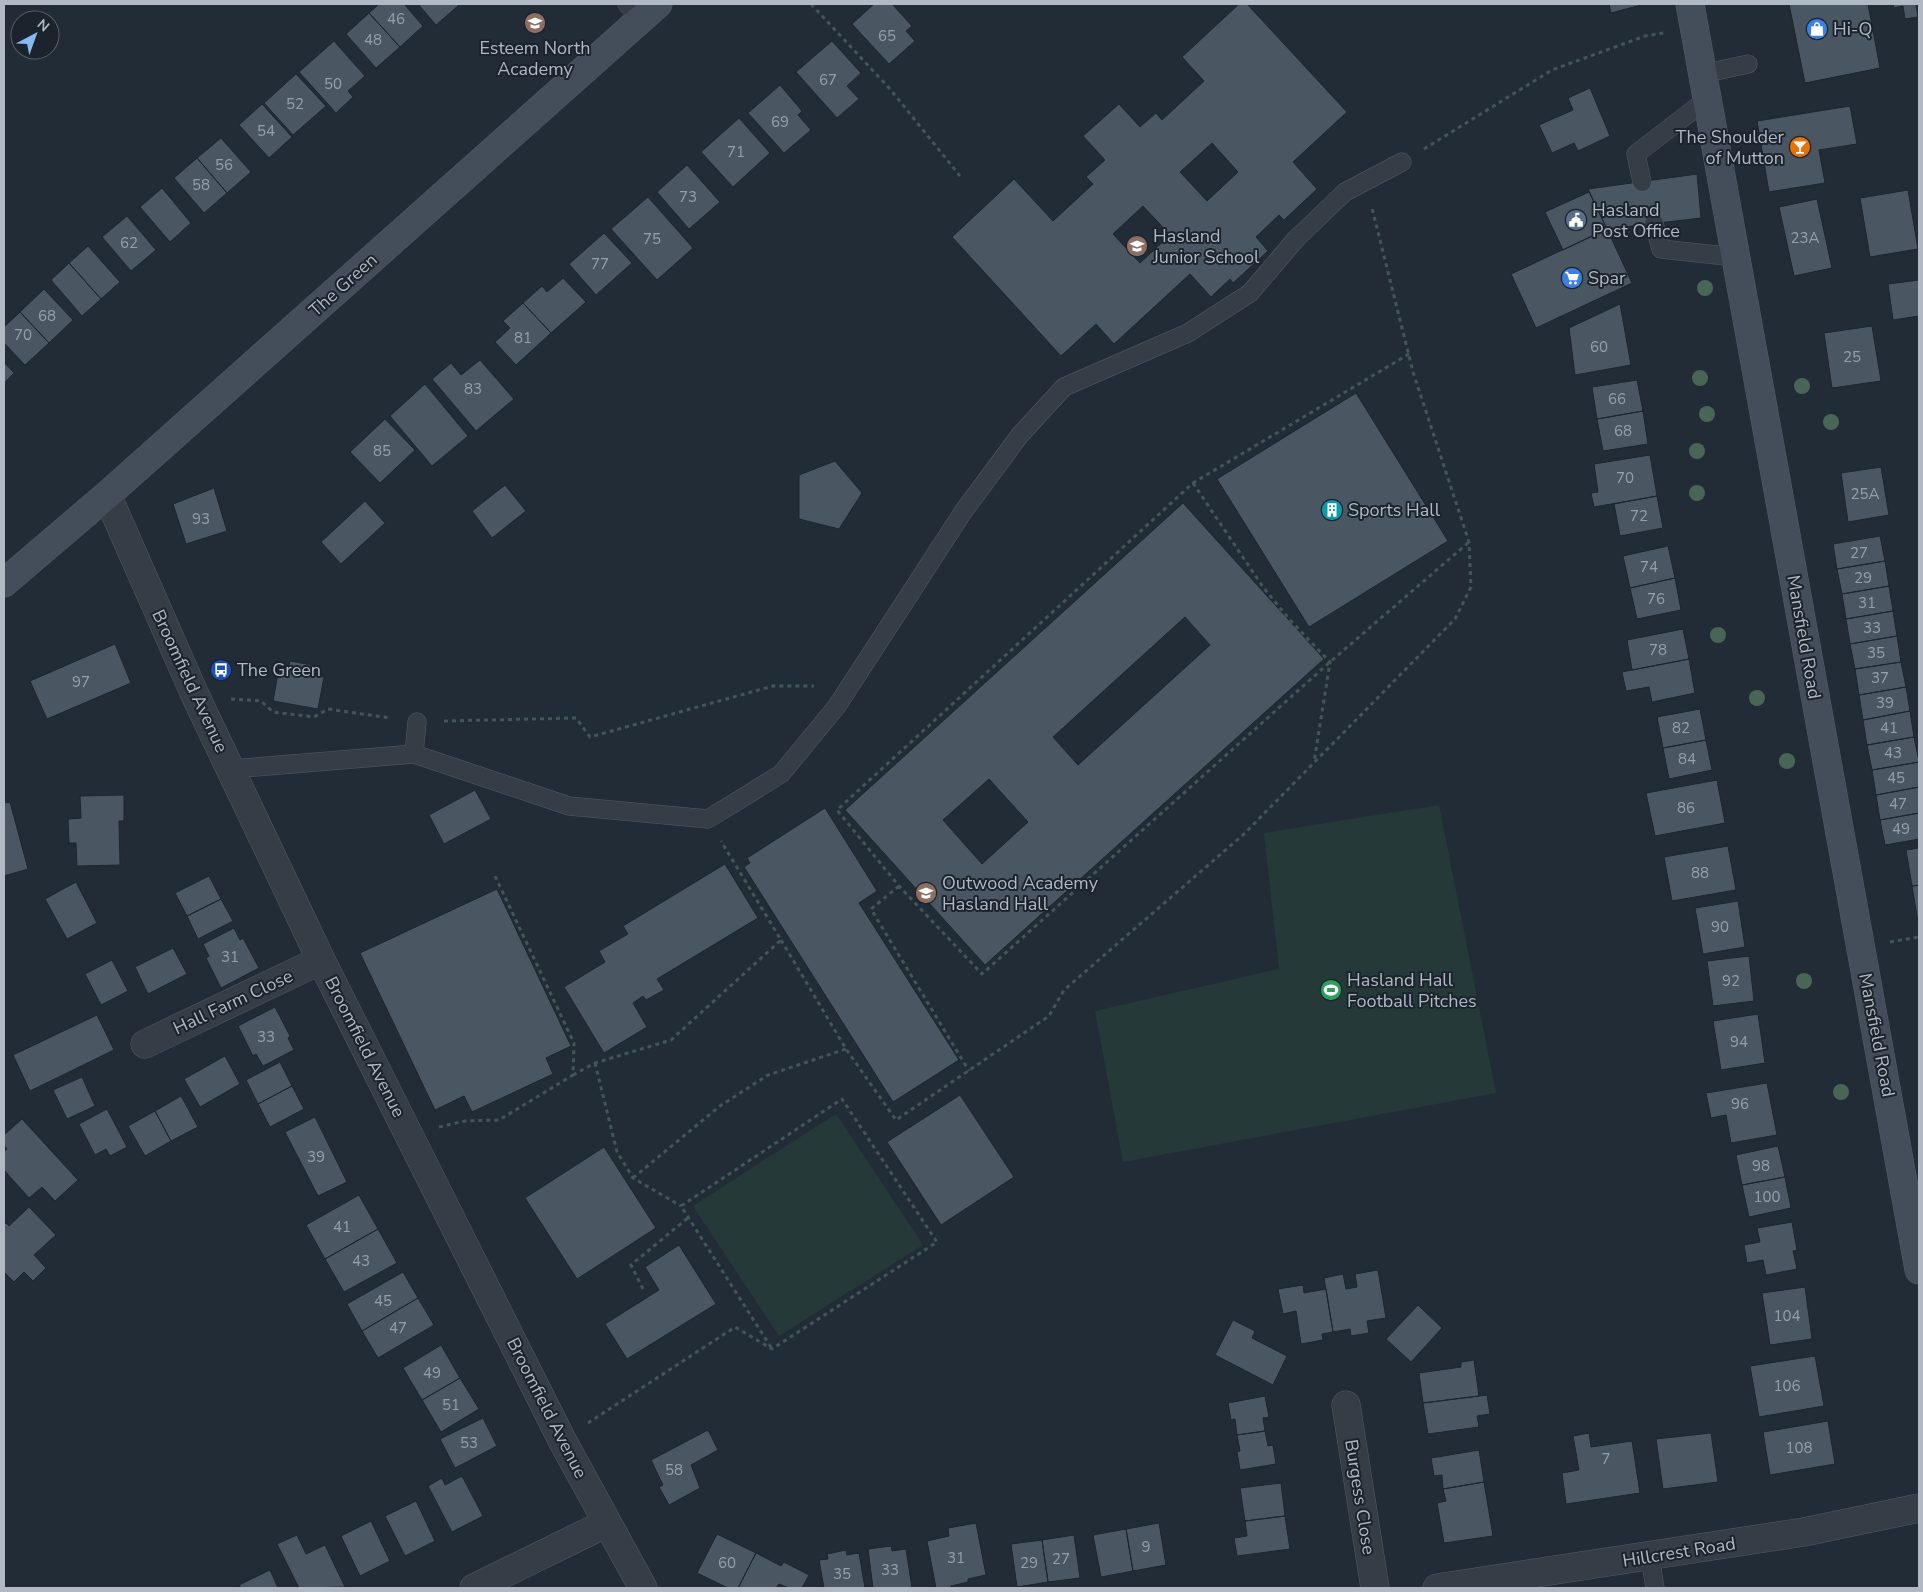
<svg xmlns="http://www.w3.org/2000/svg" width="1923" height="1592" viewBox="0 0 1923 1592" font-family="'Nunito Sans',sans-serif">
	<style>
		.green { fill: #253939 }
		.building { fill: #4a5762; stroke: #1d252e; fill-rule: evenodd }
		.lines { fill: none; stroke-linecap: round; stroke-linejoin: round }
		.service-casing { stroke: #535c65; stroke-width: 19 }
		.minor-casing { stroke: #535c65; stroke-width: 29 }
		.secondary-casing { stroke: #535c65; stroke-width: 29 }
		.path { stroke: #435657; stroke-width: 3; stroke-dasharray: 4 4; stroke-linecap: butt }
		.service { stroke: #353e47; stroke-width: 18 }
		.minor { stroke: #353e47; stroke-width: 28 }
		.secondary { stroke: #444e5a; stroke-width: 28 }
		.tree { fill: #496556 }
		.labels { text-anchor: middle; stroke-width: 4; stroke-linejoin: round; paint-order: stroke }
		.number-label { font-size: 15px; fill: #96a0ac }
		.poi-label { font-size: 18px; fill: #b0b9c4; stroke: #1b232c; text-anchor: start }
		.street-label { font-size: 18px; fill: #b0b9c4; stroke: #1b232c }
	</style>
	<rect width="100%" height="100%" fill="#222c37"/>
	<path class="green" d="M1439,805L1496,1093L1123,1162L1095,1011L1279,969L1264,833Z
		M836,1114L923,1245L779,1336L693,1206Z"/>
	<path class="building" d="M379,4H404L423,26L400,47L369,13Z
		M418,4H458L459,5L436,25Z
		M874,4H892L912,26L906,31L915,41L889,64L852,24Z
		M1239,4H1247L1347,112L1293,162L1317,189L1284,220L1279,215L1256,237L1268,251L1233,283L1230,279L1211,297L1190,274L1114,344L1096,324L1061,356L952,237L1014,179L1053,221L1093,184L1086,177L1105,160L1083,136L1119,104L1140,127L1156,113L1162,120L1204,81L1182,57ZM1212,143L1238,172L1207,201L1180,172ZM1143,206L1170,235L1140,263L1113,234Z
		M1609,4H1645L1611,13Z
		M1789,4H1868L1880,68L1805,83Z
		M1893,4H1916L1918,17L1905,19L1903,6L1894,8Z
		M369,13L400,47L376,68L346,34Z
		M334,41L365,76L348,91L353,97L336,113L299,72Z
		M832,41L861,73L847,86L859,99L837,118L796,72Z
		M296,74L326,106L293,135L264,103Z
		M780,85L802,111L798,115L811,130L784,153L748,113Z
		M1590,88L1610,136L1578,151L1574,143L1552,153L1539,125L1573,110L1568,98Z
		M262,104L292,137L269,158L239,125Z
		M1850,106L1857,144L1819,150L1825,183L1769,192L1757,121Z
		M739,118L770,153L733,187L701,152Z
		M221,138L251,172L227,193L197,158Z
		M197,158L227,193L204,213L174,178Z
		M687,165L720,202L689,229L657,192Z
		M1697,174L1701,218L1607,229L1588,189Z
		M162,188L191,223L170,242L140,207Z
		M1908,190L1918,249L1870,257L1860,198Z
		M1589,192L1607,229L1563,250L1545,212Z
		M648,197L693,248L657,280L611,229Z
		M1817,199L1832,268L1794,276L1779,207Z
		M127,216L156,250L131,271L102,237Z
		M1607,229L1632,283L1536,328L1511,274Z
		M604,233L632,263L596,295L569,264Z
		M88,246L120,282L101,299L69,263Z
		M69,263L101,299L82,316L51,280Z
		M563,278L586,302L551,333L523,303L542,286L547,292Z
		M1919,280V316L1893,320L1888,284Z
		M44,289L73,320L49,343L20,312Z
		M523,303L551,333L516,365L495,342L510,328L503,321Z
		M1620,304L1631,365L1575,375L1569,328Z
		M20,312L49,343L25,365L4,343V327Z
		M1872,326L1881,381L1832,388L1824,333Z
		M480,360L514,399L476,431L432,379L451,363L461,375Z
		M4,362L14,373L4,383Z
		M1637,380L1643,411L1597,419L1592,387Z
		M425,384L468,436L432,466L390,416Z
		M1356,393L1448,541L1309,627L1217,479Z
		M1643,411L1648,444L1603,451L1597,419Z
		M385,419L415,450L380,483L350,452Z
		M1650,455L1657,496L1594,507L1591,493L1598,492L1594,464Z
		M835,461L862,493L839,529L799,519V475Z
		M1881,467L1889,515L1848,522L1841,473Z
		M505,485L526,511L492,538L472,511Z
		M214,488L227,531L186,544L173,504Z
		M1657,496L1663,528L1620,536L1614,504Z
		M365,501L385,523L341,564L321,542Z
		M1183,503L1324,659L985,965L845,810ZM1185,617L1210,645L1078,765L1053,737ZM989,779L1028,822L982,864L943,820Z
		M1880,536L1885,561L1837,569L1833,544Z
		M1668,546L1675,578L1630,588L1623,556Z
		M1885,561L1889,586L1842,594L1837,569Z
		M1675,578L1681,610L1637,619L1630,588Z
		M1889,586L1893,611L1846,619L1842,594Z
		M1893,611L1897,636L1850,644L1846,619Z
		M1683,629L1689,659L1632,670L1627,640Z
		M1897,636L1901,662L1855,669L1850,644Z
		M115,644L131,683L47,719L30,681Z
		M1689,659L1695,693L1652,702L1649,687L1626,691L1622,672Z
		M290,661L312,665L311,674L324,677L318,709L273,701L279,668L288,670Z
		M1901,662L1906,687L1859,695L1855,669Z
		M1906,687L1910,711L1863,720L1859,695Z
		M1700,709L1706,740L1663,748L1657,717Z
		M1910,711L1914,737L1867,745L1863,720Z
		M1914,737L1919,762L1872,770L1867,745Z
		M1706,740L1712,770L1669,779L1663,748Z
		M1919,762V787L1876,795L1872,770Z
		M1717,780L1725,823L1655,836L1646,793Z
		M1919,787V813L1880,820L1876,795Z
		M475,790L491,819L444,844L429,815Z
		M124,795V821H119L120,865L77,866L76,843H69L68,819L81,818L80,796Z
		M10,802L28,869L4,876V803Z
		M825,808L877,891L859,903L959,1060L893,1102L744,867L750,863L747,858Z
		M1919,813V839L1885,845L1880,820Z
		M1728,846L1736,890L1672,901L1664,857Z
		M1919,848V885L1912,886L1906,850Z
		M725,864L758,918L657,979L664,990L646,1000L643,996L633,1003L647,1027L604,1053L564,987L605,962L599,951L628,934L623,926Z
		M209,876L221,899L187,916L175,893Z
		M76,882L97,923L67,939L45,899Z
		M1919,885V922H1918L1912,886Z
		M497,889L571,1046L546,1058L553,1074L472,1112L464,1096L435,1110L360,953Z
		M221,899L233,921L198,939L187,916Z
		M1738,901L1745,947L1703,954L1695,908Z
		M234,928L240,940L243,938L259,968L221,988L206,958L209,956L203,944Z
		M173,948L187,974L148,994L135,967Z
		M1749,956L1754,1001L1713,1006L1707,961Z
		M112,960L128,991L101,1005L85,974Z
		M275,1007L290,1036L288,1038L294,1050L263,1066L256,1054L253,1056L238,1026Z
		M1758,1014L1765,1063L1721,1070L1713,1021Z
		M97,1015L114,1050L30,1091L13,1055Z
		M225,1056L240,1084L200,1107L184,1079Z
		M280,1062L292,1086L258,1104L246,1080Z
		M82,1077L95,1106L67,1119L53,1090Z
		M1767,1083L1777,1135L1731,1143L1726,1115L1711,1118L1706,1093Z
		M292,1086L304,1109L270,1127L258,1104Z
		M960,1095L1014,1177L941,1225L887,1142Z
		M181,1096L198,1127L171,1141L155,1111Z
		M107,1109L127,1147L110,1156L106,1149L95,1155L79,1124Z
		M155,1111L171,1141L145,1156L128,1126Z
		M315,1117L347,1182L318,1196L285,1132Z
		M22,1119L78,1180L55,1201L42,1187L29,1198L4,1170V1152L7,1149L4,1145V1135Z
		M1778,1146L1785,1177L1742,1185L1736,1155Z
		M604,1147L656,1228L577,1279L525,1198Z
		M1785,1177L1791,1208L1749,1217L1742,1185Z
		M359,1195L378,1229L325,1259L306,1225Z
		M29,1207L56,1235L34,1255L46,1268L33,1281L24,1272L14,1282L4,1272V1225L6,1223L9,1226Z
		M1792,1222L1797,1250L1793,1251L1797,1269L1766,1275L1763,1260L1747,1263L1744,1245L1760,1242L1757,1228Z
		M378,1229L397,1263L344,1292L325,1259Z
		M679,1245L716,1304L627,1359L605,1324L659,1290L645,1267Z
		M1378,1270L1386,1318L1367,1321L1369,1333L1351,1336L1350,1329L1333,1332L1324,1278L1343,1274L1346,1289L1357,1287L1355,1274Z
		M403,1272L418,1298L362,1331L347,1304Z
		M1303,1285L1304,1293L1326,1289L1333,1332L1322,1334L1323,1340L1301,1344L1296,1311L1283,1314L1278,1289Z
		M1805,1287L1812,1339L1770,1345L1762,1293Z
		M418,1298L434,1325L378,1358L362,1331Z
		M1418,1305L1442,1328L1411,1362L1386,1339Z
		M1233,1320L1255,1331L1252,1338L1287,1356L1273,1385L1215,1355Z
		M441,1345L460,1378L422,1400L403,1368Z
		M1815,1356L1824,1406L1759,1417L1750,1366Z
		M1474,1360L1479,1396L1423,1403L1419,1373L1461,1367V1362Z
		M460,1378L479,1409L441,1432L422,1400Z
		M1487,1395L1490,1414L1477,1416L1479,1427L1428,1434L1423,1403Z
		M1265,1396L1269,1417L1263,1418L1265,1431L1237,1435L1235,1419L1231,1420L1228,1403Z
		M483,1418L497,1446L455,1468L440,1439Z
		M1828,1421L1835,1464L1770,1475L1763,1432Z
		M708,1430L718,1450L691,1465L700,1488L669,1505L659,1487L663,1485L651,1460Z
		M1265,1431L1268,1446L1273,1445L1276,1464L1240,1470L1237,1452L1240,1451L1237,1435Z
		M1589,1433L1591,1447L1632,1441L1640,1493L1566,1504L1562,1473L1579,1470L1573,1436Z
		M1711,1433L1718,1482L1663,1489L1656,1439Z
		M1479,1450L1484,1482L1443,1489L1442,1475L1434,1476L1431,1458Z
		M462,1476L483,1516L452,1532L428,1486L442,1478L445,1485Z
		M1484,1482L1493,1536L1444,1543L1437,1503L1446,1501L1443,1489Z
		M1281,1483L1285,1516L1245,1521L1240,1488Z
		M416,1501L435,1541L405,1556L385,1516Z
		M1285,1516L1290,1549L1237,1556L1234,1538L1247,1536L1245,1521Z
		M371,1521L390,1561L360,1576L341,1536Z
		M976,1523L986,1575L968,1579V1582L951,1586V1588H936L927,1541L949,1536L948,1528Z
		M1159,1523L1166,1565L1133,1571L1126,1529Z
		M1126,1529L1133,1571L1101,1577L1093,1535Z
		M717,1534L756,1553L738,1588H728L697,1573Z
		M297,1535L306,1554L325,1545L345,1587L299,1588L277,1544Z
		M1074,1535L1080,1578L1048,1582L1042,1540Z
		M1042,1540L1048,1582L1017,1587L1011,1544Z
		M891,1546L892,1551L906,1549L912,1588H873L868,1549Z
		M846,1550L847,1555L859,1553L865,1588H824L819,1560L828,1559L827,1554Z
		M756,1553L781,1566L784,1562L809,1575L802,1588H789L779,1584L776,1588H738Z
		M270,1570L278,1588H241L239,1585Z"/>
	<g class="lines">
		<g class="service-casing">
			<path id="service" d="M627,4L641,19
				M1702,74L1748,64
				M1642,182L1636,154L1706,100
				M1654,223L1661,249L1735,257
				M414,754L569,806L708,819L781,774L837,706L963,512L1020,435L1064,387L1188,333L1250,293L1296,239L1345,192L1402,162
				M231,769L414,754L417,722
				M1650,1557L1655,1588"/>
		</g>
		<g class="minor-casing">
			<path id="minor" d="M107,495L195,695L321,960L562,1440L643,1588
				M145,1044L321,960
				M1346,1405L1375,1588
				M474,1588L607,1523
				M1437,1588L1804,1532L1919,1508"/>
		</g>
		<g class="secondary-casing">
			<path id="secondary" d="M1690,4L1919,1270
				M4,583L107,495L658,4"/>
		</g>
		<path class="path" d="M811,4L890,89L960,176
			M1424,149L1552,70L1645,36L1664,33
			M1409,354L1193,483L837,810L899,886L982,974L1330,662L1469,542
			M1193,483L1263,587L1290,620L1330,662L1314,762
			M231,699L261,701L273,712L314,717L328,709L390,718
			M444,721L576,718L590,737L773,686H814
			M899,886L871,909L969,1071
			M781,940L846,1049L896,1120L1049,1016L1064,990L1244,834L1455,619L1471,587L1469,542L1413,372L1372,208
			M1890,942L1919,937
			M595,1063L617,1152L633,1178L681,1206
			M573,1075L595,1063L671,1040L781,940L721,841
			M439,1127L465,1121L499,1120L573,1075L574,1043L495,876
			M633,1178L720,1106L768,1075L846,1049
			M643,1289L631,1265L689,1217
			M588,1423L735,1327L772,1349L937,1242L842,1099L681,1206L772,1349"/>
		<use href="#service" class="service"/>
		<use href="#minor" class="minor"/>
		<use href="#secondary" class="secondary"/>
	</g>
	<g class="tree">
		<circle cx="1705" cy="288" r="8"/>
		<circle cx="1700" cy="378" r="8"/>
		<circle cx="1802" cy="386" r="8"/>
		<circle cx="1707" cy="414" r="8"/>
		<circle cx="1831" cy="422" r="8"/>
		<circle cx="1697" cy="451" r="8"/>
		<circle cx="1697" cy="493" r="8"/>
		<circle cx="1718" cy="635" r="8"/>
		<circle cx="1757" cy="698" r="8"/>
		<circle cx="1787" cy="761" r="8"/>
		<circle cx="1804" cy="981" r="8"/>
		<circle cx="1841" cy="1092" r="8"/>
	</g>
	<defs>
		<g id="school-disc" transform="scale(1.125)"><circle r="9.5" fill="#8d6e63" stroke="#1b232c"/><path d="M0-5L7-2L0 1L-7-2ZM-4 1L0 2.5L4 1V4Q0 6-4 4Z" fill="#fff"/></g>
		<g id="shop-disc" transform="scale(1.125)"><circle r="9.5" fill="#3f7fe0" stroke="#1b232c"/><path d="M-5-2.5h2.3a2.7 3.5 0 0 1 5.4 0H5L5.5 6h-11ZM-1.5-2.5h3a1.5 2.3 0 0 0-3 0Z" fill="#fff"/></g>
		<g id="bar-disc" transform="scale(1.125)"><circle r="9.5" fill="#e8710a" stroke="#1b232c"/><path d="M-6-5H6L.8 .8V4.5H3.5V6h-7V4.5H-.8V.8Z" fill="#fff"/></g>
		<g id="civic-disc" transform="scale(1.125)"><circle r="9.5" fill="#5c6f8a" stroke="#1b232c"/><path d="M-.6-6.5H3V-4.5H.6V-3L4-1V1h2V6H-6V1h2V-1L-.6-3ZM-1.2 2.5V6h2.4V2.5Z" fill="#fff"/></g>
		<g id="supermarket-disc" transform="scale(1.125)"><circle r="9.5" fill="#3f7fe0" stroke="#1b232c"/><path d="M-6-5.5h2.5l.6 2H6L4.5 2H-2.5L-4.4-4H-6ZM-1.5 3.2a1.3 1.3 0 1 0 .1 0ZM3 3.2a1.3 1.3 0 1 0 .1 0Z" fill="#fff"/></g>
		<g id="building-disc" transform="scale(1.125)"><circle r="9.5" fill="#0f9aa8" stroke="#1b232c"/><path d="M-4-6H4V6H1V3H-1V6H-4ZM-2.5-4.3h1.7v1.8h-1.7ZM.8-4.3h1.7v1.8H.8ZM-2.5-1h1.7V.8h-1.7ZM.8-1h1.7V.8H.8Z" fill="#fff"/></g>
		<g id="bus-disc" transform="scale(1.125)"><circle r="9.5" fill="#1a4fb4" stroke="#1b232c"/><path d="M-5-6H5V4H4V6H2V4H-2V6H-4V4H-5ZM-3.5-4V0h7V-4ZM-3.5 1.2v1.5H-2V1.2ZM2 1.2v1.5H3.5V1.2Z" fill="#fff"/></g>
		<g id="stadium-disc" transform="scale(1.125)"><circle r="9.5" fill="#2e9e5b" stroke="#1b232c"/><path d="M0-5a6.5 5 0 1 0 0 10a6.5 5 0 1 0 0-10ZM-3.5-1.8h7v3.6h-7Z" fill="#fff"/></g>
	</defs>
	<g fill-rule="evenodd">
		<use href="#school-disc" x="535" y="23"/>
		<use href="#shop-disc" x="1817" y="29"/>
		<use href="#bar-disc" x="1800" y="147"/>
		<use href="#civic-disc" x="1576" y="220"/>
		<use href="#school-disc" x="1137" y="246"/>
		<use href="#supermarket-disc" x="1572" y="278"/>
		<use href="#building-disc" x="1332" y="510"/>
		<use href="#bus-disc" x="221" y="670"/>
		<use href="#school-disc" x="926" y="893"/>
		<use href="#stadium-disc" x="1331" y="990"/>
	</g>
	<g class="labels">
		<g class="number-label">
			<text x="396" y="24">46</text>
			<text x="887" y="41">65</text>
			<text x="373" y="45">48</text>
			<text x="828" y="85">67</text>
			<text x="333" y="89">50</text>
			<text x="295" y="109">52</text>
			<text x="780" y="127">69</text>
			<text x="266" y="136">54</text>
			<text x="736" y="157">71</text>
			<text x="224" y="170">56</text>
			<text x="201" y="190">58</text>
			<text x="688" y="202">73</text>
			<text x="1805" y="243">23A</text>
			<text x="652" y="244">75</text>
			<text x="129" y="248">62</text>
			<text x="600" y="269">77</text>
			<text x="47" y="321">68</text>
			<text x="23" y="340">70</text>
			<text x="523" y="343">81</text>
			<text x="1599" y="352">60</text>
			<text x="1852" y="362">25</text>
			<text x="473" y="394">83</text>
			<text x="1617" y="404">66</text>
			<text x="1623" y="436">68</text>
			<text x="382" y="456">85</text>
			<text x="1625" y="483">70</text>
			<text x="1865" y="499">25A</text>
			<text x="1639" y="521">72</text>
			<text x="201" y="524">93</text>
			<text x="1859" y="558">27</text>
			<text x="1649" y="572">74</text>
			<text x="1863" y="583">29</text>
			<text x="1656" y="604">76</text>
			<text x="1867" y="608">31</text>
			<text x="1872" y="633">33</text>
			<text x="1658" y="655">78</text>
			<text x="1876" y="658">35</text>
			<text x="1880" y="683">37</text>
			<text x="81" y="687">97</text>
			<text x="1885" y="708">39</text>
			<text x="1681" y="733">82</text>
			<text x="1889" y="733">41</text>
			<text x="1893" y="758">43</text>
			<text x="1687" y="764">84</text>
			<text x="1896" y="783">45</text>
			<text x="1898" y="809">47</text>
			<text x="1686" y="813">86</text>
			<text x="1901" y="834">49</text>
			<text x="1700" y="878">88</text>
			<text x="1720" y="932">90</text>
			<text x="230" y="962">31</text>
			<text x="1731" y="986">92</text>
			<text x="266" y="1042">33</text>
			<text x="1739" y="1047">94</text>
			<text x="1740" y="1109">96</text>
			<text x="316" y="1162">39</text>
			<text x="1761" y="1171">98</text>
			<text x="1767" y="1202">100</text>
			<text x="342" y="1232">41</text>
			<text x="361" y="1266">43</text>
			<text x="383" y="1306">45</text>
			<text x="1787" y="1321">104</text>
			<text x="398" y="1333">47</text>
			<text x="432" y="1378">49</text>
			<text x="1787" y="1391">106</text>
			<text x="451" y="1410">51</text>
			<text x="469" y="1448">53</text>
			<text x="1799" y="1453">108</text>
			<text x="1606" y="1464">7</text>
			<text x="674" y="1475">58</text>
			<text x="1146" y="1552">9</text>
			<text x="956" y="1563">31</text>
			<text x="1061" y="1564">27</text>
			<text x="727" y="1568">60</text>
			<text x="1029" y="1568">29</text>
			<text x="890" y="1575">33</text>
			<text x="842" y="1579">35</text>
		</g>
		<g class="poi-label">
			<text x="1833" y="35">Hi-Q</text>
			<text x="535" y="54" text-anchor="middle">Esteem North<tspan x="535" dy="21">Academy</tspan></text>
			<text x="1784" y="143" text-anchor="end">The Shoulder<tspan x="1784" dy="21">of Mutton</tspan></text>
			<text x="1592" y="216">Hasland<tspan x="1592" dy="21">Post Office</tspan></text>
			<text x="1153" y="242">Hasland<tspan x="1153" dy="21">Junior School</tspan></text>
			<text x="1588" y="284">Spar</text>
			<text x="1348" y="516">Sports Hall</text>
			<text x="237" y="676">The Green</text>
			<text x="942" y="889">Outwood Academy<tspan x="942" dy="21">Hasland Hall</tspan></text>
			<text x="1347" y="986">Hasland Hall<tspan x="1347" dy="21">Football Pitches</tspan></text>
		</g>
		<g class="street-label">
			<text transform="translate(343 285) rotate(-42)" y="6">The Green</text>
			<text transform="translate(1804 637) rotate(80)" y="6">Mansfield Road</text>
			<text transform="translate(190 681) rotate(65)" y="6">Broomfield Avenue</text>
			<text transform="translate(233 1002) rotate(-25)" y="6">Hall Farm Close</text>
			<text transform="translate(1877 1035) rotate(79)" y="6">Mansfield Road</text>
			<text transform="translate(365 1047) rotate(63)" y="6">Broomfield Avenue</text>
			<text transform="translate(547 1408) rotate(63)" y="6">Broomfield Avenue</text>
			<text transform="translate(1360 1497) rotate(81)" y="6">Burgess Close</text>
			<text transform="translate(1679 1552) rotate(-9)" y="6">Hillcrest Road</text>
		</g>
	</g>
	<rect width="1923" height="1592" fill="none" stroke="#b0b9c4" stroke-width="10"/>
	<g transform="translate(35 35) rotate(41)"><circle r="24" fill="#1b232c" stroke="#575f69"/>
	<path d="M0-4L9 19L0 12L-9 19Z" fill="#88b8f0"/>
	<text y="-8" font-size="14" font-weight="bold" text-anchor="middle" fill="#b0b9c4">N</text>
	</g>
</svg>
